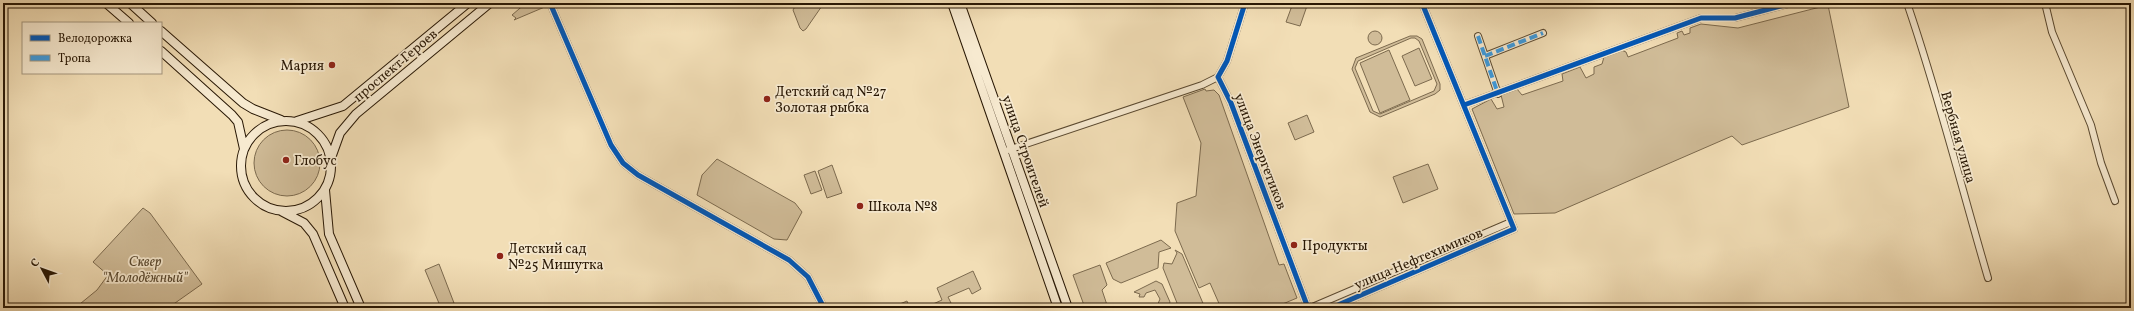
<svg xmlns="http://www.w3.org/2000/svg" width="2134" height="311" viewBox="0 0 2134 311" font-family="Vollkorn,serif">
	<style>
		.green { fill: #d0bc98; stroke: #7c6a4e; fill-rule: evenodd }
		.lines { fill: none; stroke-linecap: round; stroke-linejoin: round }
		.street-casing { stroke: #5a4930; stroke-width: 8 }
		.secondary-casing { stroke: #281704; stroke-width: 10 }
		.street { stroke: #f7ead0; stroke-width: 6 }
		.secondary { stroke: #f7ead0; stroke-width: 8 }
		.quiet { stroke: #3d9add; stroke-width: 4; stroke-dasharray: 8 4; stroke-linecap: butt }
		.cycleway-casing { stroke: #f7ead0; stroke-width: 8 }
		.cycleway { stroke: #0057b8; stroke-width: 5 }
		.poi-dot { fill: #8f2418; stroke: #f7ead0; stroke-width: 1.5 }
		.labels { text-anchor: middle; stroke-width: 3.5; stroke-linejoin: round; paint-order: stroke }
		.poi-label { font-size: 14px; fill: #281704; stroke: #f7ead0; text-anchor: start }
		.street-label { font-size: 14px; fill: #281704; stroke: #f7ead0 }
		.park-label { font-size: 14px; font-style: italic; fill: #5a4930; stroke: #f7ead0 }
	</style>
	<rect width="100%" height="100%" fill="#f2deb6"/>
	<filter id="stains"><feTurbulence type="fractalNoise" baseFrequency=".005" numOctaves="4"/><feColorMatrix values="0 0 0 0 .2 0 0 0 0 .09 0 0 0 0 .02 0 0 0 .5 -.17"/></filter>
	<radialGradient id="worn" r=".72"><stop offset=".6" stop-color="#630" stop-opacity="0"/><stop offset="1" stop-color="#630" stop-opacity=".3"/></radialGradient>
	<path class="green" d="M526,3H547V6L514,20L516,18L512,15Z
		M797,3H824L806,29L803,31L800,28L793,10Z
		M1293,3H1308L1300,26L1286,22Z
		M1828,5L1849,107L1742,145L1732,136L1555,213L1514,214L1472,109L1491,99L1497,109L1504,107L1501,95L1517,89L1522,95L1563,81L1562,74L1580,67L1586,78L1594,74V67L1602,64L1604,57L1621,50L1626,52L1628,57L1678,38L1677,33L1682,31L1684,35L1690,33V28L1701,24L1738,28Z
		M1368 38a7 7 0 1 1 14 0a7 7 0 1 1-14 0Z
		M1410,36H1417L1422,39L1440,84V90L1435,94L1380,117L1370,112L1352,69L1356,58ZM1411,38H1415L1419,41L1437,84L1434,91L1380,114L1373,111L1355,68L1358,61Z
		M1419,48L1432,79L1415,86L1402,56Z
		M1389,50L1410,100L1380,113L1360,63Z
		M1205,89L1206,91L1214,90L1219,95L1279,265L1284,264L1297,298L1273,308H1221L1210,283L1199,288L1175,231L1177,203L1196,196L1201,143L1183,97Z
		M1307,115L1314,132L1295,140L1288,123Z
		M254 163a33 33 0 1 1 66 0a33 33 0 1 1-66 0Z
		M717,159L795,203L802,212L787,240L774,239L697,195L702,175Z
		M1428,164L1438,189L1403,203L1393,177Z
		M832,165L842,193L827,198L818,171Z
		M815,171L822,190L811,194L804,175Z
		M143,208L150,213L202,284L168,308H137L135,306L132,308H75L97,290L108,275L93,262Z
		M1161,240L1171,248L1159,252L1158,268L1121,283L1113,279L1106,263Z
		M1175,250L1182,254L1205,308H1195L1193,304L1188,308H1179L1163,268L1164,263L1172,264L1177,253Z
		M439,264L454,303L441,308L425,270Z
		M1100,265L1107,285L1102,290L1108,308H1085L1073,275Z
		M973,271L981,289L972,294L969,288L948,297L951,303L939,308H924L942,300L937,288Z
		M1156,281L1162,284L1170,302L1168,308H1160L1157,306L1160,299L1155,290L1146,293L1144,297H1139L1140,294L1134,292Z
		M907,301L910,308H890Z"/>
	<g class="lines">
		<g class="street-casing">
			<path id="street" d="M550,3L611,145L623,163L638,175L789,260L808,277L824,308
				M1245,3L1227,61L1218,77L1231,103L1308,308
				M1907,3C1938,93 1961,186 1988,278
				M2045,3L2052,32L2091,125L2101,163L2115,201
				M1478,36L1498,94
				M1485,56L1543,33
				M1464,105L1701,18H1735L1792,3
				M1008,150L1202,85L1218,77
				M1310,308L1511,222
				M1331,308L1514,229L1422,3"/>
		</g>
		<g class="secondary-casing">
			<path id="secondary" d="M106,3L129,23
				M130,3L152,23
				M952,3L1058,308
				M960,3L1068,308
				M161,31L243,103L253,109L281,120
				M161,51L232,115L238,122L244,149
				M241 166a45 45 0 1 1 90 0a45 45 0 1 1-90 0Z
				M297,121L343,106L468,3
				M331,158L340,133L356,114L490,3
				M325,190L329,234L361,308
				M281,211L304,223L313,234L345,308"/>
		</g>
		<use href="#street" class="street"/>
		<use href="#secondary" class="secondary"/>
		<path class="quiet" d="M1478,36L1498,94
			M1485,56L1543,33"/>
		<g class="cycleway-casing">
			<path id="cycleway" d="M550,3L611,145L623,163L638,175L789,260L808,277L824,308
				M1245,3L1227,61L1218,77L1231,103L1308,308
				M1464,105L1701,18H1735L1792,3
				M1331,308L1514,229L1422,3"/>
		</g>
		<use href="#cycleway" class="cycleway"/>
	</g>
	<g class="poi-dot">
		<circle cx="332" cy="65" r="4"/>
		<circle cx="767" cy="99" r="4"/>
		<circle cx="286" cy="160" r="4"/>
		<circle cx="860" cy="206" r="4"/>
		<circle cx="1294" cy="245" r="4"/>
		<circle cx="500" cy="256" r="4"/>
	</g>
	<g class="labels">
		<g class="poi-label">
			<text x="324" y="70" text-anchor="end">Мария</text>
			<text x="775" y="96">Детский сад №27<tspan x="775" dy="16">Золотая рыбка</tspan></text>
			<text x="294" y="165">Глобус</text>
			<text x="868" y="211">Школа №8</text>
			<text x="1302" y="250">Продукты</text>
			<text x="508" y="253">Детский сад<tspan x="508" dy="16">№25 Мишутка</tspan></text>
		</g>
		<g class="street-label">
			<text transform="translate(395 65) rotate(-40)" y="5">проспект Героев</text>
			<text transform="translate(1959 137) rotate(74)" y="5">Вербная улица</text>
			<text transform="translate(1026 151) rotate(71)" y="5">улица Строителей</text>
			<text transform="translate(1261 151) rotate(69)" y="5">улица Энергетиков</text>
			<text transform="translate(1418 258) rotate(-23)" y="5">улица Нефтехимиков</text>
		</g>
		<g class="park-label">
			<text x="145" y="266">Сквер<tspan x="145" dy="16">"Молодёжный"</tspan></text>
		</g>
	</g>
	<rect width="2134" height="311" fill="none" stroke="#f2deb6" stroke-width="16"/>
	<rect x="4" y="4" width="2126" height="303" fill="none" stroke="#281704" stroke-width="2"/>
	<rect x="8" y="8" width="2118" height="295" fill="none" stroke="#281704"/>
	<rect x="22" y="22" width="140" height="52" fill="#f7ead0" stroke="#a4967e"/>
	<rect x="30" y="35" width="20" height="6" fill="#0057b8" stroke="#a4967e"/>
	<text x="58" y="42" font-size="12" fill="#281704">Велодорожка</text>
	<rect x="30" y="55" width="20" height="6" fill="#3d9add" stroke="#a4967e"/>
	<text x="58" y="62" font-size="12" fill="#281704">Тропа</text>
	<g transform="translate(42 269) rotate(311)" stroke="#f7ead0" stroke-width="3" paint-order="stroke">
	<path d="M0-3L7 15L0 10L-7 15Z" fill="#281704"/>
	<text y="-6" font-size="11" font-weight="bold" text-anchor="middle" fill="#281704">С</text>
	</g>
	<rect width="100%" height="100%" filter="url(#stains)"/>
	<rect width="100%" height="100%" fill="url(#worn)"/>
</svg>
